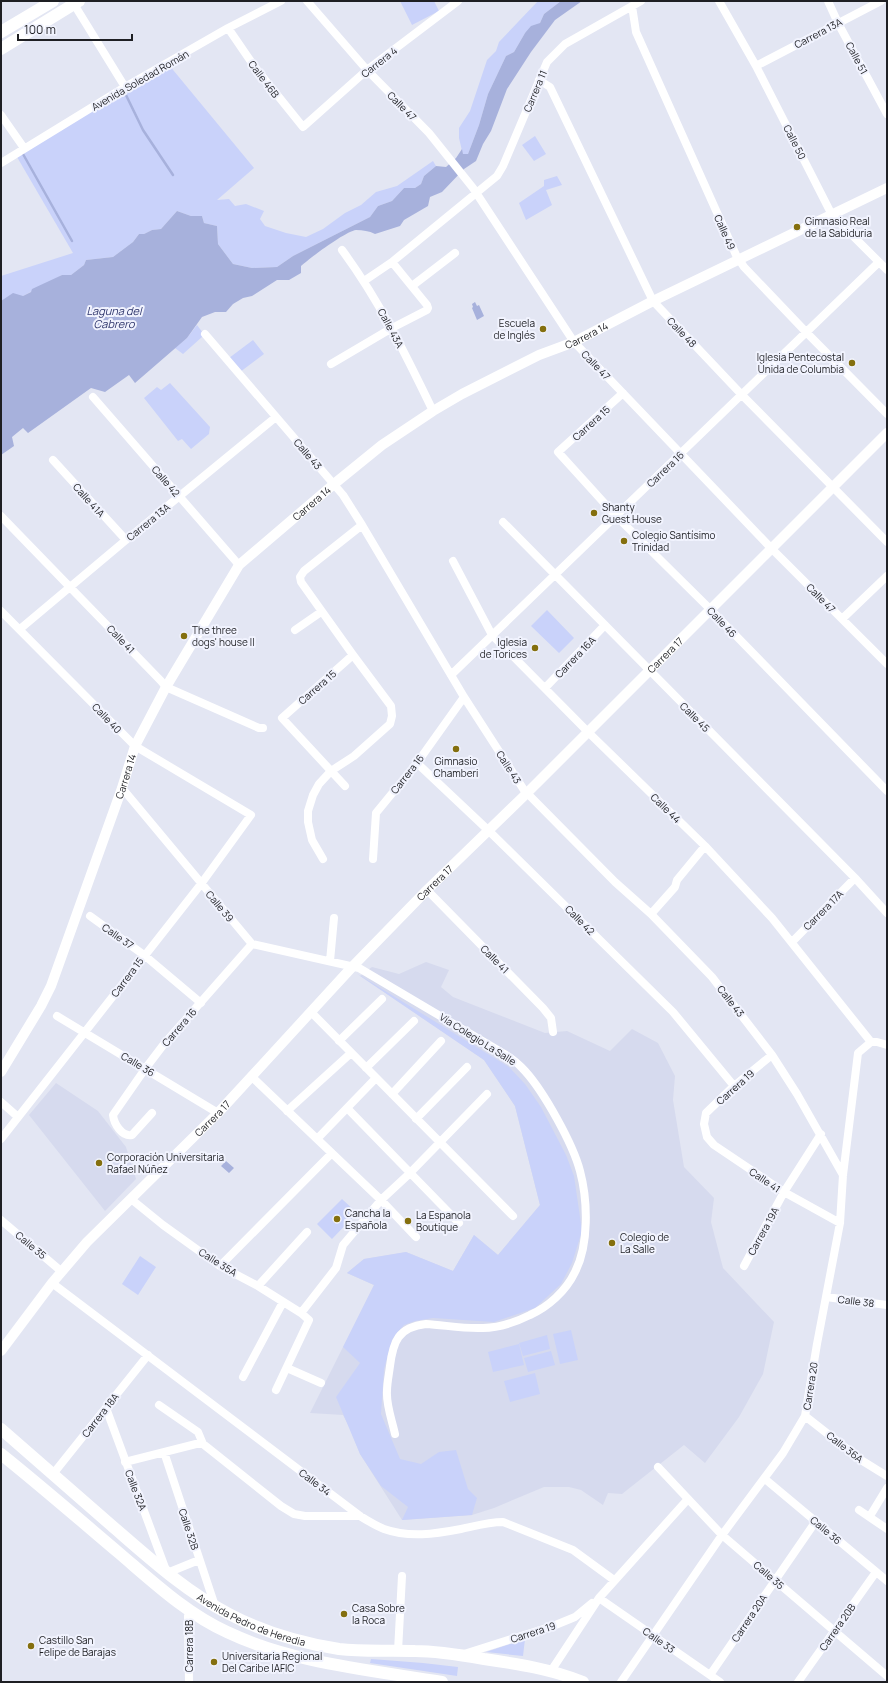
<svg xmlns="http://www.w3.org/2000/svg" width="888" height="1683" viewBox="0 0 888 1683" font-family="Manrope,sans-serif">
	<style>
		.built { fill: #d6daee }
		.green { fill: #c9d2fa }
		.water { fill: #a7b1dc }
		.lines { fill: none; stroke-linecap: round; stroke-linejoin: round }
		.stream { stroke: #a7b1dc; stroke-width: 2.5 }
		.minor { stroke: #fff; stroke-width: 8 }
		.major { stroke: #fff; stroke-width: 10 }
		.highway { stroke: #fff; stroke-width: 12 }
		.poi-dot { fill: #846f0e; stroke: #f1f3fe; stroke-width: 1.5 }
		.labels { text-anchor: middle; stroke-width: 4; stroke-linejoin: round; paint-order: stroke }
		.street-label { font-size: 10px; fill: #1e1f23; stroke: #f1f3fe }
		.poi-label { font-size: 10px; fill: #1e1f23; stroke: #f1f3fe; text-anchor: start }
		.water-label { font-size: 11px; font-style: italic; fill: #2f366c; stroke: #f1f3fe }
	</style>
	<rect width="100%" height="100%" fill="#e3e6f3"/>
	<path class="built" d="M426,962L449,970L441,987L453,997L545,1033L567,1031L610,1051L632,1029L658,1043L675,1076L673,1100L684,1167L714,1198L711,1222L723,1268L774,1322L763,1374L739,1417L705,1463L684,1445L622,1494L608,1493L603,1505L581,1490L569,1487H544L494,1508L472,1515L402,1520L360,1454L349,1426L343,1415L310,1413L374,1285L347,1273L364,1259L406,1252L453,1271L474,1235L498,1255L540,1205L515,1106L484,1060L360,976L372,967L399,974Z
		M56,1083L98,1111L126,1147L136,1179L105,1211L29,1115Z"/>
	<path class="green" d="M400,1H434L439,11L412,25Z
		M538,1H561L544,14L540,23L525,33L514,52L506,56L488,94L479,125L468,154L463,155L459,138V128L470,111L487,60L496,51L499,42Z
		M169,65L254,168L217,200L229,199L235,206L246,204L264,211L260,219L265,226L286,233L306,237L323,229L345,213L361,205L376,192L397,186L433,161L436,166L424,176L421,184L415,188H404L392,201L378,206L370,217L293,256L277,267L252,268L233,264L218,244L217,226L204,223L202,216H191L177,211L161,229L152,230L144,234H139L133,242L113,257L86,260L84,265L71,275H62L23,296L1,301V276L73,253L17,157L115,96Z
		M535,136L546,154L534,161L522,145Z
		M557,176L562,185L546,190L552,205L526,220L519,203L544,186V180Z
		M197,325L203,333L202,337L183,354L175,348L187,338Z
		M253,340L264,354L240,372L229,358Z
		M170,383L210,427L209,434L191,449L182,439L178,441L144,398L157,387L161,390Z
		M547,610L574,638L559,653L531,626Z
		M356,973L509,1067L525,1084L541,1107L566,1155L574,1176L582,1231L572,1263L561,1284L535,1308L494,1322L433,1318L415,1321L404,1325L396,1334L392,1340L384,1369L381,1414L400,1459L421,1464L439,1452L456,1450L468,1489L477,1498L472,1515L402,1520L408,1507L381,1486L360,1454L336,1397L360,1363L343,1347L374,1285L347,1273L364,1259L406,1252L453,1271L474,1235L498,1255L540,1205L515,1106L484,1060Z
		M342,1199L357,1213L332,1239L317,1224Z
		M140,1256L156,1267L138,1295L122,1284Z
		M571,1330L578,1360L560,1364L553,1334Z
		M547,1335L550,1349L523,1356L519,1343Z
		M519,1344L524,1365L493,1372L488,1352Z
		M551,1351L555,1365L528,1372L524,1358Z
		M535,1373L540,1394L510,1402L504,1381Z
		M525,1639L523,1656L486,1652Z
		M371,1659L423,1663L458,1667L457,1676L370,1663Z"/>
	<path class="water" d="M561,1H582L555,20L531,52L507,89L491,131L483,144L476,161L464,169L442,192L430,197L428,206L404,220L400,226L375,234C369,231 363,230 356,230C346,231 310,258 301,266V273L289,280H277L252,296L243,298L233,304L226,312H215L202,317L187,338L135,383L129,375L105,392L91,388L28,433L23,428L12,437L14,446L1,455V301L13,293L23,296L31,292L32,289L62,275H71L84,265L86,260L113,257L133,242L139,234H144L152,230L161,229L177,211L191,216H202L204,223L217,226L218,244L233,264L252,268L277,267L293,256L370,217L378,206L392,201L404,188H415L421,184L424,176L436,166L446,167L456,158L462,149L463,154H468L479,125L488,94L506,56L514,52L525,33L531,26L540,23L544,14Z
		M475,302L477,306L479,305L484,316L477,320L472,308L473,307L472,304Z
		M226,1161L234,1168L229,1173L221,1166Z"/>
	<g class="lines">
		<path class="stream" d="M124,91L143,130L173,175
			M23,154L72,241"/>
		<path class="minor" d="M72,1L125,87
			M307,1L367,70L429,133L473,188L574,342L771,548L887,664
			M719,1L756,66L832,215L887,270
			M828,1L838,23L887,114
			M632,6L636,32L736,255L744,267L806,332L887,414
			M228,28L254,66L303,127L367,70L458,1
			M756,66L881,1
			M539,80L550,87L653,301L741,394L887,542
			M1,115L24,148
			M1,163L125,87L228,28L281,1
			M342,250C379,300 406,355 433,411
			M364,281L392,262L497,176L503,166L547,62L565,44L641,1
			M412,286L455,253
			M205,334L343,495L362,525L464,697L524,790L615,882L651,914L712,977L772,1055L797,1094L843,1175
			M331,364L392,328L427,310L428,308L427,305L392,262
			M623,393L558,452L616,516L710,609L887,791
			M93,397L239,565
			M53,460L126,540
			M1,516L161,681L166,687L259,728H263
			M503,522L855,878L887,913
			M453,561L492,635L588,732L705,846L772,918L871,1042
			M1,611L135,746L251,815L201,884L1,1139
			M842,619L887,576
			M20,629L126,540L276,417
			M295,630L321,612
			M451,675L879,262
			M545,688L605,625
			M417,763L489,831L673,1012L734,1086
			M345,786L282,718L353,655
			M122,788L252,944L359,968L501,1052C510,1057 518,1063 525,1071C544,1092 573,1144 580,1171C588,1201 589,1245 575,1272C566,1291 548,1307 530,1315C516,1322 499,1328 483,1328C464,1329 444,1325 426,1324C398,1327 393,1342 390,1366C389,1374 387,1383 387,1391C386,1405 392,1420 395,1434
			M323,859L312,840L308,822V811L313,795L319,784L331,771L354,756L390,724L392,716L391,706L353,655L301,582L300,577L304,571L362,525
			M373,859L376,813L417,763L464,697
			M427,890L543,1008L551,1018L553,1032
			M651,914L675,887L677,880L705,846
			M90,916L144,955L201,1003
			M792,942L855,878
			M330,961L334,918
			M311,1012L513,1216
			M57,1016L218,1113
			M339,1041L382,999
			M871,1042H877L887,1045
			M772,1055L734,1086L706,1113L704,1124L707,1137L714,1145L784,1192L840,1223
			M366,1068L414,1021
			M252,1077L381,1200L416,1237
			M392,1094L441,1041
			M1,1102L18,1117
			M347,1108L459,1223
			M287,1111L351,1053
			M152,1113L132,1135C122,1137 114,1124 113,1115L145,1069L164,1044L252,944
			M416,1119L467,1067
			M317,1139L376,1078
			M131,1199L163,1225L220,1266L258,1286L301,1313L309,1320L276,1390
			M1,1220L61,1271
			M220,1266L332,1153
			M744,1266L784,1192L821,1134
			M52,1283L360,1516C368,1521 376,1526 384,1529C409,1538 435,1534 461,1529C475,1526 489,1522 503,1522L573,1550L614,1580
			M258,1286L307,1232
			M826,1297L887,1305
			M301,1313L336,1268L343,1245L381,1200L409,1174L487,1094
			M287,1368L321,1383
			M243,1377L283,1302
			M159,1405L198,1432L203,1444
			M106,1408L167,1573L199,1560
			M805,1416L861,1460L887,1476
			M164,1452L215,1606
			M125,1462L196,1444H203L281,1506L294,1514L305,1516H360
			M658,1467L722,1535L887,1676
			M53,1474L148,1355
			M765,1479L887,1581
			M859,1510L887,1529
			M870,1516L887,1488
			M599,1598L720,1682
			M398,1651L402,1576
			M464,1654L553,1626L575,1617L592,1603
			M551,1671L599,1598L688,1499
			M710,1675L816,1521
			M189,1682L188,1616L191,1611
			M621,1682L722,1535L783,1453L805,1416L817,1344L840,1223L843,1175L858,1053L871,1042
			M798,1682L876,1572"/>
		<g class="major">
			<path id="s1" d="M1,1072L41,1006L51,986L122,788L135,746L166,687L239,565L334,484L382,445L433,411L462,394L539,355L574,342L653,301L887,188"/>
			<path id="s2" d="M1,1351L52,1283L87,1242L218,1113L353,966L427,890L525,795L887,433"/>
		</g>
		<g class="highway">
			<path d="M1,32L53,1"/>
			<path d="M1,49L79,1"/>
			<path id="s3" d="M1,1429C38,1461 74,1493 111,1525C148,1557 185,1591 229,1614C263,1632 301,1643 339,1649C364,1652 389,1650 415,1651C438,1651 461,1655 484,1659C518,1664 551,1669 583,1682"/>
			<path d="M1,1454C41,1486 80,1520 119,1553C153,1582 187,1614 227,1632C292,1663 370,1670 442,1682"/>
		</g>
	</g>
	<g class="poi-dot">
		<circle cx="797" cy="227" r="4"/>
		<circle cx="543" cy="329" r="4"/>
		<circle cx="852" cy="363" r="4"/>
		<circle cx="594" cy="513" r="4"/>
		<circle cx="624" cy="541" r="4"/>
		<circle cx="184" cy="636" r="4"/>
		<circle cx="535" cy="648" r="4"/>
		<circle cx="456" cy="749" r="4"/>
		<circle cx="99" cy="1163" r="4"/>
		<circle cx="337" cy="1219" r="4"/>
		<circle cx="408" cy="1221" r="4"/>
		<circle cx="612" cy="1243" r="4"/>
		<circle cx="344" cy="1614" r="4"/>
		<circle cx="31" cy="1646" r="4"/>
		<circle cx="214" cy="1662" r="4"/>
	</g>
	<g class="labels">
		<g class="street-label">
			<text transform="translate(818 33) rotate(-28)" y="4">Carrera 13A</text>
			<text transform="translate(857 58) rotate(62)" y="4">Calle 51</text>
			<text transform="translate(379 62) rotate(-38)" y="4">Carrera 4</text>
			<text transform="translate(264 79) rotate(53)" y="4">Calle 46B</text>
			<text transform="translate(140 80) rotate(-30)" y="4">Avenida Soledad Román</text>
			<text transform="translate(535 91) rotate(-67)" y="4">Carrera 11</text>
			<text transform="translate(402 106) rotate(45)" y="4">Calle 47</text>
			<text transform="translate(795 142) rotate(63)" y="4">Calle 50</text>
			<text transform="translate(725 232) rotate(66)" y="4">Calle 49</text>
			<text transform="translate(391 328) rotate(62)" y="4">Calle 43A</text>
			<text transform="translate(682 332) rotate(46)" y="4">Calle 48</text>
			<text dy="4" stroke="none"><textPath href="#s1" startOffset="982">Carrera 14</textPath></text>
			<text transform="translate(596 365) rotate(46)" y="4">Calle 47</text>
			<text transform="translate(591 423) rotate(-42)" y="4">Carrera 15</text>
			<text transform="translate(308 454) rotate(49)" y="4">Calle 43</text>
			<text transform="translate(665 469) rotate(-44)" y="4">Carrera 16</text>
			<text transform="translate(166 481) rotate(49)" y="4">Calle 42</text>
			<text transform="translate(89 500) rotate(48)" y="4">Calle 41A</text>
			<text dy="4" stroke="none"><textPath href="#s1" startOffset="658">Carrera 14</textPath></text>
			<text transform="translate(148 522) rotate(-39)" y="4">Carrera 13A</text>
			<text transform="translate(821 598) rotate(45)" y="4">Calle 47</text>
			<text transform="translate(722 622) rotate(46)" y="4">Calle 46</text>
			<text transform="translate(121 639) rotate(46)" y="4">Calle 41</text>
			<text dy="4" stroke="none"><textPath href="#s2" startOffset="963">Carrera 17</textPath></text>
			<text transform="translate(575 657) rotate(-46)" y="4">Carrera 16A</text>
			<text transform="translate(317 687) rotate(-41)" y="4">Carrera 15</text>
			<text transform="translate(695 717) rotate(45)" y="4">Calle 45</text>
			<text transform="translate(107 718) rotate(46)" y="4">Calle 40</text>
			<text transform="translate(509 767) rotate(57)" y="4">Calle 43</text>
			<text transform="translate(407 774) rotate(-52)" y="4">Carrera 16</text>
			<text dy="4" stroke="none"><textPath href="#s1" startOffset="322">Carrera 14</textPath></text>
			<text transform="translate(666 808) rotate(44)" y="4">Calle 44</text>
			<text dy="4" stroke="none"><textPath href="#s2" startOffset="639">Carrera 17</textPath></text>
			<text transform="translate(220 906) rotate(50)" y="4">Calle 39</text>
			<text transform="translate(823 910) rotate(-45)" y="4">Carrera 17A</text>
			<text transform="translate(580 920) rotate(45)" y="4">Calle 42</text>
			<text transform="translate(118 936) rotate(35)" y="4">Calle 37</text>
			<text transform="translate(495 959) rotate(45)" y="4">Calle 41</text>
			<text transform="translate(127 977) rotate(-53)" y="4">Carrera 15</text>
			<text transform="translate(731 1001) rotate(52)" y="4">Calle 43</text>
			<text transform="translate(179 1027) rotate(-49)" y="4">Carrera 16</text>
			<text transform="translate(478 1039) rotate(32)" y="4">Vía Colegio La Salle</text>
			<text transform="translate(138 1064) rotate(31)" y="4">Calle 36</text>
			<text transform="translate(735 1087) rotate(-42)" y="4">Carrera 19</text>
			<text dy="4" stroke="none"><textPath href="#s2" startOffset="315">Carrera 17</textPath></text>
			<text transform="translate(765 1180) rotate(34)" y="4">Calle 41</text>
			<text transform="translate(763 1231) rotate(-61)" y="4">Carrera 19A</text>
			<text transform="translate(31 1245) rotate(40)" y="4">Calle 35</text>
			<text transform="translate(218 1262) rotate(32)" y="4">Calle 35A</text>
			<text transform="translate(856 1301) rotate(7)" y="4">Calle 38</text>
			<text transform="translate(810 1386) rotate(-81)" y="4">Carrera 20</text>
			<text transform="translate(100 1415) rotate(-52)" y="4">Carrera 18A</text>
			<text transform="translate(845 1447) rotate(38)" y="4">Calle 36A</text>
			<text transform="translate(315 1482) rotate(37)" y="4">Calle 34</text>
			<text transform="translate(136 1490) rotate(69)" y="4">Calle 32A</text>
			<text transform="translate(189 1529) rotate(72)" y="4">Calle 32B</text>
			<text transform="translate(826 1530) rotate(40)" y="4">Calle 36</text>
			<text transform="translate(769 1575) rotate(41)" y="4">Calle 35</text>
			<text dy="4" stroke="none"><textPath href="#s3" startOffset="317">Avenida Pedro de Heredia</textPath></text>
			<text transform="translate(749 1618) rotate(-56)" y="4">Carrera 20A</text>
			<text transform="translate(837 1627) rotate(-55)" y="4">Carrera 20B</text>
			<text transform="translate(533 1632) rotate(-18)" y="4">Carrera 19</text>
			<text transform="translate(659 1640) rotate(35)" y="4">Calle 33</text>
			<text transform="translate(189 1646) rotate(-90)" y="4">Carrera 18B</text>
		</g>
		<g class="poi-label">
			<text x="805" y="225">Gimnasio Real<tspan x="805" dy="12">de la Sabiduria</tspan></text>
			<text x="535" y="327" text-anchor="end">Escuela<tspan x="535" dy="12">de Inglés</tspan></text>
			<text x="844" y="361" text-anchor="end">Iglesia Pentecostal<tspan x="844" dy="12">Unida de Columbia</tspan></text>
			<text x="602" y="511">Shanty<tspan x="602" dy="12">Guest House</tspan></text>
			<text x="632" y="539">Colegio Santísimo<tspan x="632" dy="12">Trinidad</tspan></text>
			<text x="192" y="634">The three<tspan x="192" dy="12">dogs' house II</tspan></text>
			<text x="527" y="646" text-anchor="end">Iglesia<tspan x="527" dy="12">de Torices</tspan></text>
			<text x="456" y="765" text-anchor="middle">Gimnasio<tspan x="456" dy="12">Chamberi</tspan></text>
			<text x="107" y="1161">Corporación Universitaria<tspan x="107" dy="12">Rafael Núñez</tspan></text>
			<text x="345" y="1217">Cancha la<tspan x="345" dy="12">Española</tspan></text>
			<text x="416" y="1219">La Espanola<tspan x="416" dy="12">Boutique</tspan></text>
			<text x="620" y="1241">Colegio de<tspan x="620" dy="12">La Salle</tspan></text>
			<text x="352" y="1612">Casa Sobre<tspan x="352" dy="12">la Roca</tspan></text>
			<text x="39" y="1644">Castillo San<tspan x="39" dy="12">Felipe de Barajas</tspan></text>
			<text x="222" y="1660">Universitaria Regional<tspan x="222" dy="12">Del Caribe IAFIC</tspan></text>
		</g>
		<g class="water-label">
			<text x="114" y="315">Laguna del<tspan x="114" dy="13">Cabrero</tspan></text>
		</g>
	</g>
	<rect width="888" height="1683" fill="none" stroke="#1e1f23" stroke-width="4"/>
	<path d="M18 34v6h114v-6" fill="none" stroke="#1e1f23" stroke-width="2"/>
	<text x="24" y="34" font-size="12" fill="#1e1f23" stroke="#f1f3fe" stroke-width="3" paint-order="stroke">100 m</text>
</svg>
